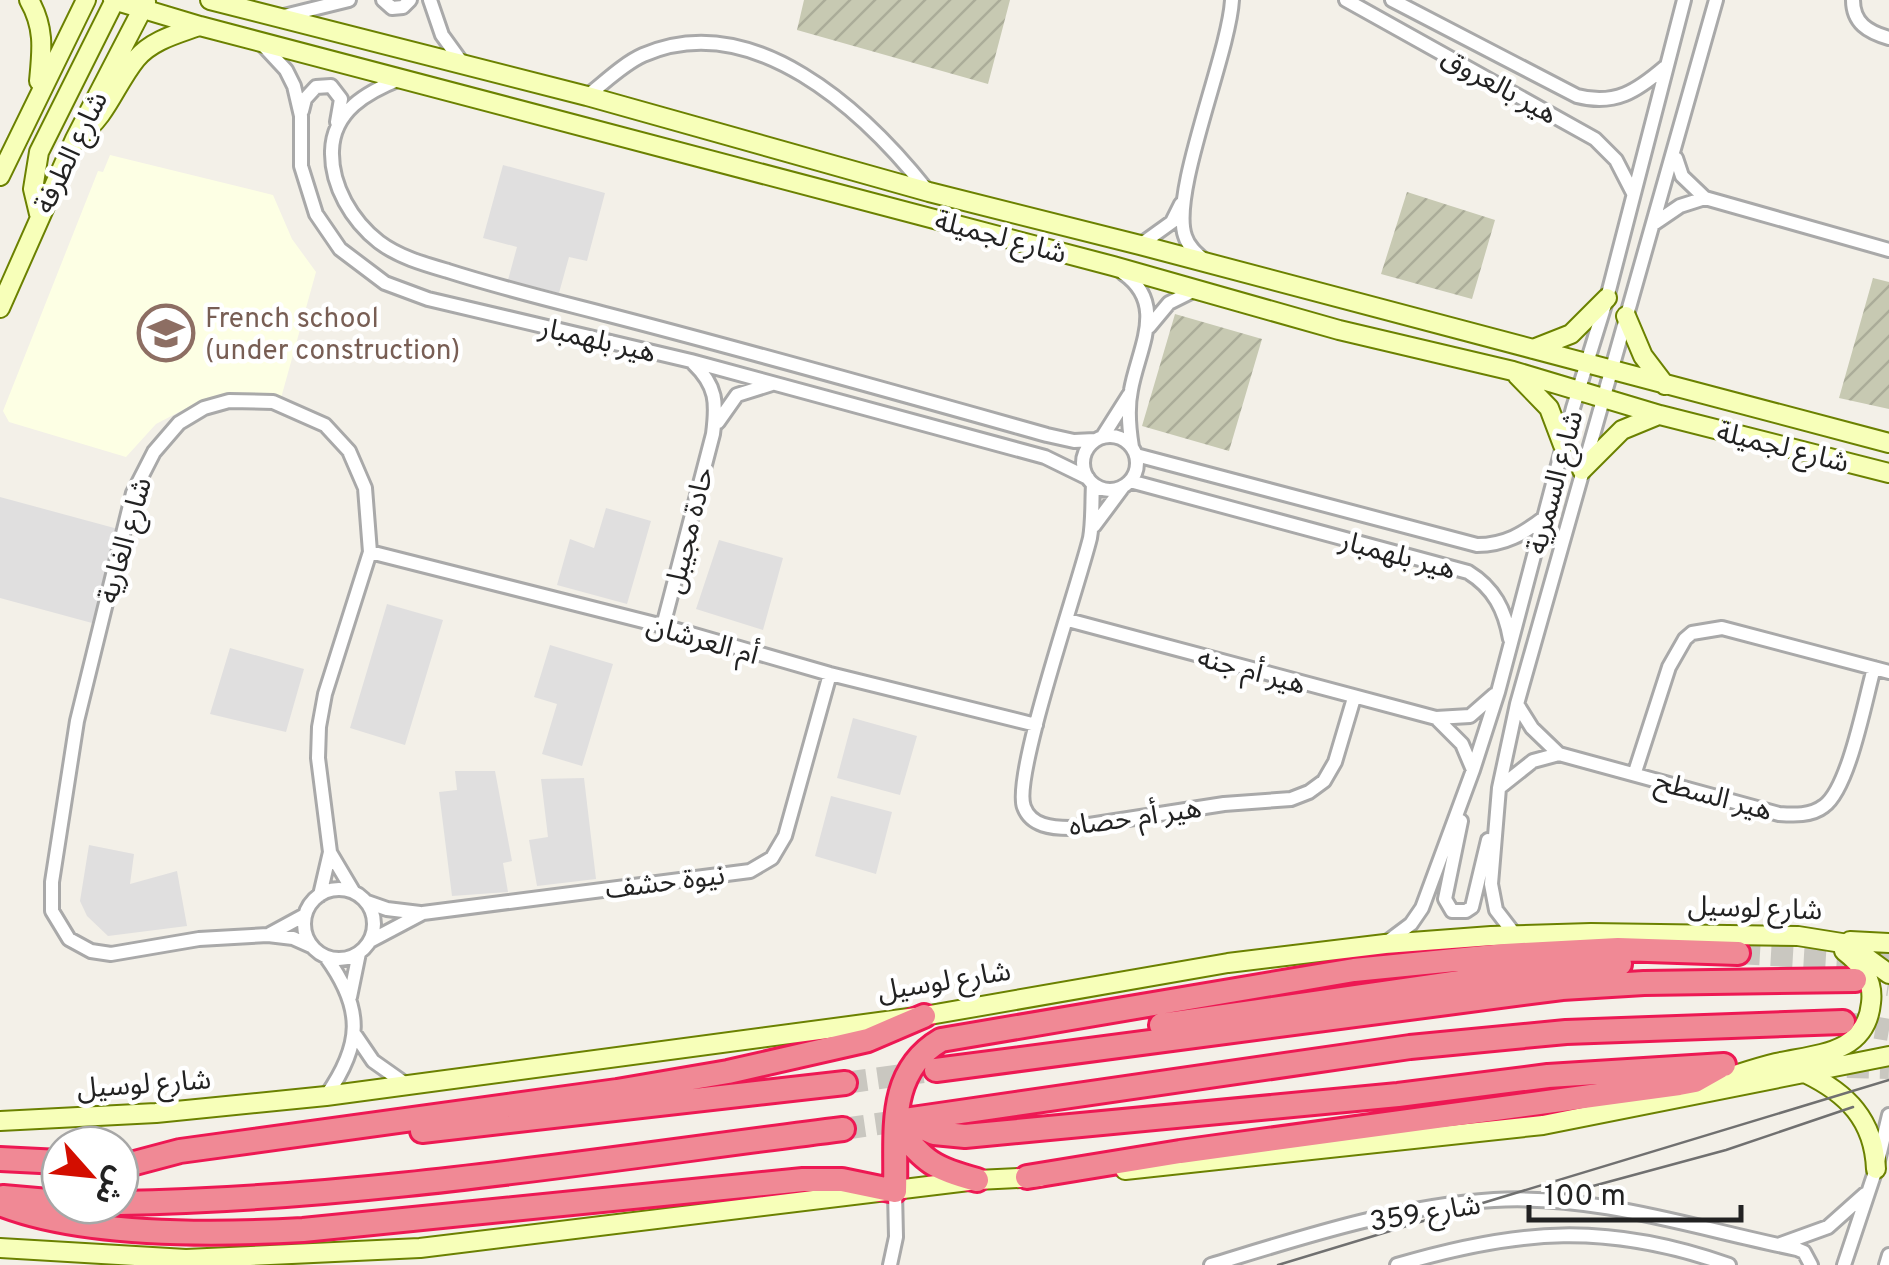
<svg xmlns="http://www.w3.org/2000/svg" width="1889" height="1265" viewBox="0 0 1889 1265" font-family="Overpass,'Noto Sans Arabic',sans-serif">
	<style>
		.residential { fill: #e0dfdf }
		.education { fill: #fdffe4 }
		.construction { fill: url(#construction-furrows) }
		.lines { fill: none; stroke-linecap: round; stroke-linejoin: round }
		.highway-tunnel { stroke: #c9c7c0; stroke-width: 22; stroke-dasharray: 22 11; stroke-linecap: butt }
		.street-casing { stroke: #a9a9a9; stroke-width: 18 }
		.secondary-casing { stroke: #6b8100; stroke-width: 22 }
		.highway-casing { stroke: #ed1853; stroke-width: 28 }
		.street { stroke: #fff; stroke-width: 12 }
		.secondary { stroke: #f7ffb9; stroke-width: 18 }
		.highway { stroke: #f08995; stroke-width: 22 }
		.tram { stroke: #707070; stroke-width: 2.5 }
		.labels { text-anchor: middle; stroke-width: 9; stroke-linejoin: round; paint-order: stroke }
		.street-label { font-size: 28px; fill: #222; stroke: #fff }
		.education-label { font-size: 28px; fill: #785e54; stroke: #fff; text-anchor: start }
	</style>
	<defs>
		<pattern id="construction-furrows" width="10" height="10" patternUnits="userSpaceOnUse" patternTransform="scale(2.5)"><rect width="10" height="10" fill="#c7c9b2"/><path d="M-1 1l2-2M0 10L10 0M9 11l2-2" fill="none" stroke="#abac99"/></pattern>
	</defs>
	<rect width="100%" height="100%" fill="#f3f0e8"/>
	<path class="residential" d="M503,165L605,193L587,261L569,257L559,293L508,280L517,247L483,238Z
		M0,497L118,529L92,623L0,598Z
		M606,508L651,521L627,604L557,585L570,539L594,548Z
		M719,540L783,558L763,630L696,609Z
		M387,604L443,620L405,745L350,728Z
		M550,645L613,664L582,766L542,754L557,704L534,697Z
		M230,648L304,669L286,732L210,714Z
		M853,718L917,736L900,795L837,778Z
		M455,771H495L512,861L503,863L508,892L452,896L439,792L457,790Z
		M584,778L596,879L537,886L529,840L548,837L541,779Z
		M831,796L892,812L876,874L815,856Z
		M89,845L134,854L130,884L177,871L187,926L108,936L87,916L80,901Z"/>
	<path class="education" d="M110,155L273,195L292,239L316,272L281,398L252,394L202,400L156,424L126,457L9,422L3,411L98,171L103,172Z"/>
	<path class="construction" d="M804,0H1010L988,84L797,30Z
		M1407,192L1495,220L1472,299L1381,274Z
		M1873,278L1889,282V409L1839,398Z
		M1175,314L1262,339L1229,451L1142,426Z"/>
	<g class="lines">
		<path class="highway-tunnel" d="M1738,953L1889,962
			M1855,980L1889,985
			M1843,1022L1889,1030
			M1847,1067L1889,1068
			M845,1083L923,1072
			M843,1129L905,1120"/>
		<g class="street-casing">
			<path id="street" d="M383,0L392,8L403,7L410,0
				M430,0L442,35L463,64
				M1346,0L1595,139L1616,160L1633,193
				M1392,0L1577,96C1615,106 1637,91 1665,67
				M1853,0C1853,23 1868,32 1889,38
				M284,16L349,0
				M260,42L286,70L294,86L301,116V166L316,214L340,249L385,283L428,299L691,361L1045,457L1088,478
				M400,79C367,92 333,111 332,151C331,186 352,221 379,242C399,257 424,264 448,271C501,288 555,301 609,315C756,353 901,394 1047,435L1074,441L1095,440
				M587,96C604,83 623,64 643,55C753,7 864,111 927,190
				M302,111L305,99L316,87L331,86L341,99L337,122
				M1676,158L1682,176L1705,198L1889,250
				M1655,223L1680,206L1705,198
				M1140,245L1172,222L1181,204
				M1204,260C1196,253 1188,246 1185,236C1170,193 1229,54 1232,0
				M1123,273C1168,304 1138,349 1131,390C1127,409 1129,429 1132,447
				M1149,327L1169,303L1195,290
				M718,422L737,395L772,384
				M1083 463a27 27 0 1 1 54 0a27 27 0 1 1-54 0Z
				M1103,436L1129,395
				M1136,455L1477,545C1505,545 1523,534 1545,517
				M1130,481L1468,572C1494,588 1505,610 1510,639
				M1093,484C1092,502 1093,521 1090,538C1079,584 1012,777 1024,807C1031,826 1052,828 1070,828L1224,804L1291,799L1309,792L1324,781L1335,762L1354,698
				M1094,526L1123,487
				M370,552L663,626L830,674L1036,725
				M1068,620L1436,718L1470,716L1494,695
				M663,626L713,434C717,403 717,386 693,363
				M1517,704L1532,728L1559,754L1779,814C1794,815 1811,816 1824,806C1849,788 1865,700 1874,668
				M1436,718L1462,744L1473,770
				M1635,772L1669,667L1685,639L1692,633L1722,628L1889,672
				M1499,788L1533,761L1559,754
				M1461,821L1445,899L1452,911H1466L1472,907L1488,840
				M331,854L353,891
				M304 924a35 35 0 1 1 70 0a35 35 0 1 1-70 0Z
				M367,902L387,909L420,913
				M270,934L305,915
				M1516,936L1496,910L1491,884L1499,788L1517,704L1716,0
				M370,941L423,913L750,871L772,858L785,836L830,674
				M1387,942L1411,924L1422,908L1473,770L1498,692L1573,408L1607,298L1684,0
				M311,946L293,938L268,935L199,939L111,954L91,951L69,939L52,911V882L77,721L133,493L154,452L179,423L204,408L229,401L273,402L325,425L349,451L365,488L370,552L325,694L319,727L318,758L330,852L320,895
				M350,997L359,953
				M356,1036L373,1061L407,1085
				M326,1096C362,1045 364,1009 326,957
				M1781,1244L1828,1227L1865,1194
				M890,1265L896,1237L895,1191
				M1211,1265C1303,1237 1397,1206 1494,1200C1597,1194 1698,1229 1797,1249L1804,1252L1811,1265
				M1397,1265C1519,1229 1607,1222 1729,1265
				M1844,1265L1876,1169L1889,1115
				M1886,1265L1889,1255"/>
		</g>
		<g class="secondary-casing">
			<path id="secondary" d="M29,0C45,28 42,50 39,81
				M113,0L200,26L1113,266L1339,330L1513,371L1660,415L1889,473
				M210,0L587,96L929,192L1140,245L1889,443
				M79,136C107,116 115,85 136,59C152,40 177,34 199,26
				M0,176L86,0
				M39,214L33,189L39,152L115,0
				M0,308L75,139L146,2
				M1626,316L1643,356L1665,385
				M1533,349L1571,334L1607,298
				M1517,375L1549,408L1563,445
				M1582,470L1622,430L1656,416
				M1850,941L1889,943
				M1805,1073C1847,1093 1874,1120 1876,1169
				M1716,1081C1736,1075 1755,1068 1776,1063C1815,1054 1866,1055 1871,1003C1874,980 1862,965 1844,951
				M0,1121L156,1113L326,1096L924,1016L1228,963L1385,944L1491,936L1591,933L1798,936L1848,944L1889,974
				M1125,1170L1543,1125L1889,1056
				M0,1248L186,1259L420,1248L977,1180L1040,1177"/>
		</g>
		<g class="highway-casing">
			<path id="highway" d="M1161,1025L1529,972L1620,964
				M936,1070L1562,988L1644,983L1855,980
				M905,1120L1410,1047L1566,1032L1843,1022
				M905,1120L934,1133L965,1136L1398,1095L1548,1076L1724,1065
				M897,1127C924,1162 935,1169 977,1180
				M422,1131L845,1083
				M0,1159L60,1162
				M131,1164L180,1151L617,1091L728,1072L868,1040L924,1016
				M1027,1177L1180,1152L1679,1084L1695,1081L1718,1068
				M3,1197L60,1202
				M120,1203C362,1199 603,1159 843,1129
				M0,1204C83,1237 214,1235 303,1230L803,1180H842L895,1191C897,1134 885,1073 941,1040L1354,970L1505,955L1618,949L1738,953"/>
		</g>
		<use href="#street" class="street"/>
		<use href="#secondary" class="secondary"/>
		<use href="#highway" class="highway"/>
		<path class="tram" d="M1556,1196L1726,1150L1853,1107
			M1278,1265L1889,1080"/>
	</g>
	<defs>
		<g id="school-ring" transform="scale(2.875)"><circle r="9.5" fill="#fff" stroke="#8d6e63" stroke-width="1.5"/><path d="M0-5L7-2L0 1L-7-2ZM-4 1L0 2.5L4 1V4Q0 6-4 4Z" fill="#8d6e63"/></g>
	</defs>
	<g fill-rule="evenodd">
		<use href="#school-ring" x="166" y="333"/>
	</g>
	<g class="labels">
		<g class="street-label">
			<text transform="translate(1500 85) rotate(29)" y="10">هير بالعروق</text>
			<text transform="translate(70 152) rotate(-64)" y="10">شارع الطرفة</text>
			<text transform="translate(1001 236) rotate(15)" y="10">شارع لجميلة</text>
			<text transform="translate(598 339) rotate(13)" y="10">هير بلهمبار</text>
			<text transform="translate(1783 446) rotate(14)" y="10">شارع لجميلة</text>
			<text transform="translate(1554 482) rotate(-75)" y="10">شارع السمرية</text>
			<text transform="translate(688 530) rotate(-76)" y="10">حادة مجيبل</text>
			<text transform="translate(124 540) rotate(-74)" y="10">شارع الغارية</text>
			<text transform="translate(1398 554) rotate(15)" y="10">هير بلهمبار</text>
			<text transform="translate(703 639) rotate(16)" y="10">أم العرشان</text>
			<text transform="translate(1252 670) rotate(15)" y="10">هير أم جنه</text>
			<text transform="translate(1714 795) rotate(15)" y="10">هير السطح</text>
			<text transform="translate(1135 816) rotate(-8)" y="10">هير أم حصاه</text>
			<text transform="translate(665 881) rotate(-7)" y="10">نيوة حشف</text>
			<text transform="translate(1755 907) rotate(2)" y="10">شارع لوسيل</text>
			<text transform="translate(944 980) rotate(-9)" y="10">شارع لوسيل</text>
			<text transform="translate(144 1083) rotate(-4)" y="10">شارع لوسيل</text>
			<text transform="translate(1425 1212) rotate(-9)" y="10">شارع 359</text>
		</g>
		<g class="education-label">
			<text x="205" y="327">French school<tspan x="205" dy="32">(under construction)</tspan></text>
		</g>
	</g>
	<g transform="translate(90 1175) rotate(117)"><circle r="48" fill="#ffffff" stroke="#a7a7a7" stroke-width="2.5"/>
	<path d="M0-8L18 38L0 25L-18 38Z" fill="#d30e00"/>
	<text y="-15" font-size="28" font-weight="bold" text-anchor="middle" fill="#222222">ش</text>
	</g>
	<path d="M1529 1205v15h212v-15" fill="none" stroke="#222222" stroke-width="5"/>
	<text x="1544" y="1205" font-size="30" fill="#222222" stroke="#ffffff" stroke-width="8" paint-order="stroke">100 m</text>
</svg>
